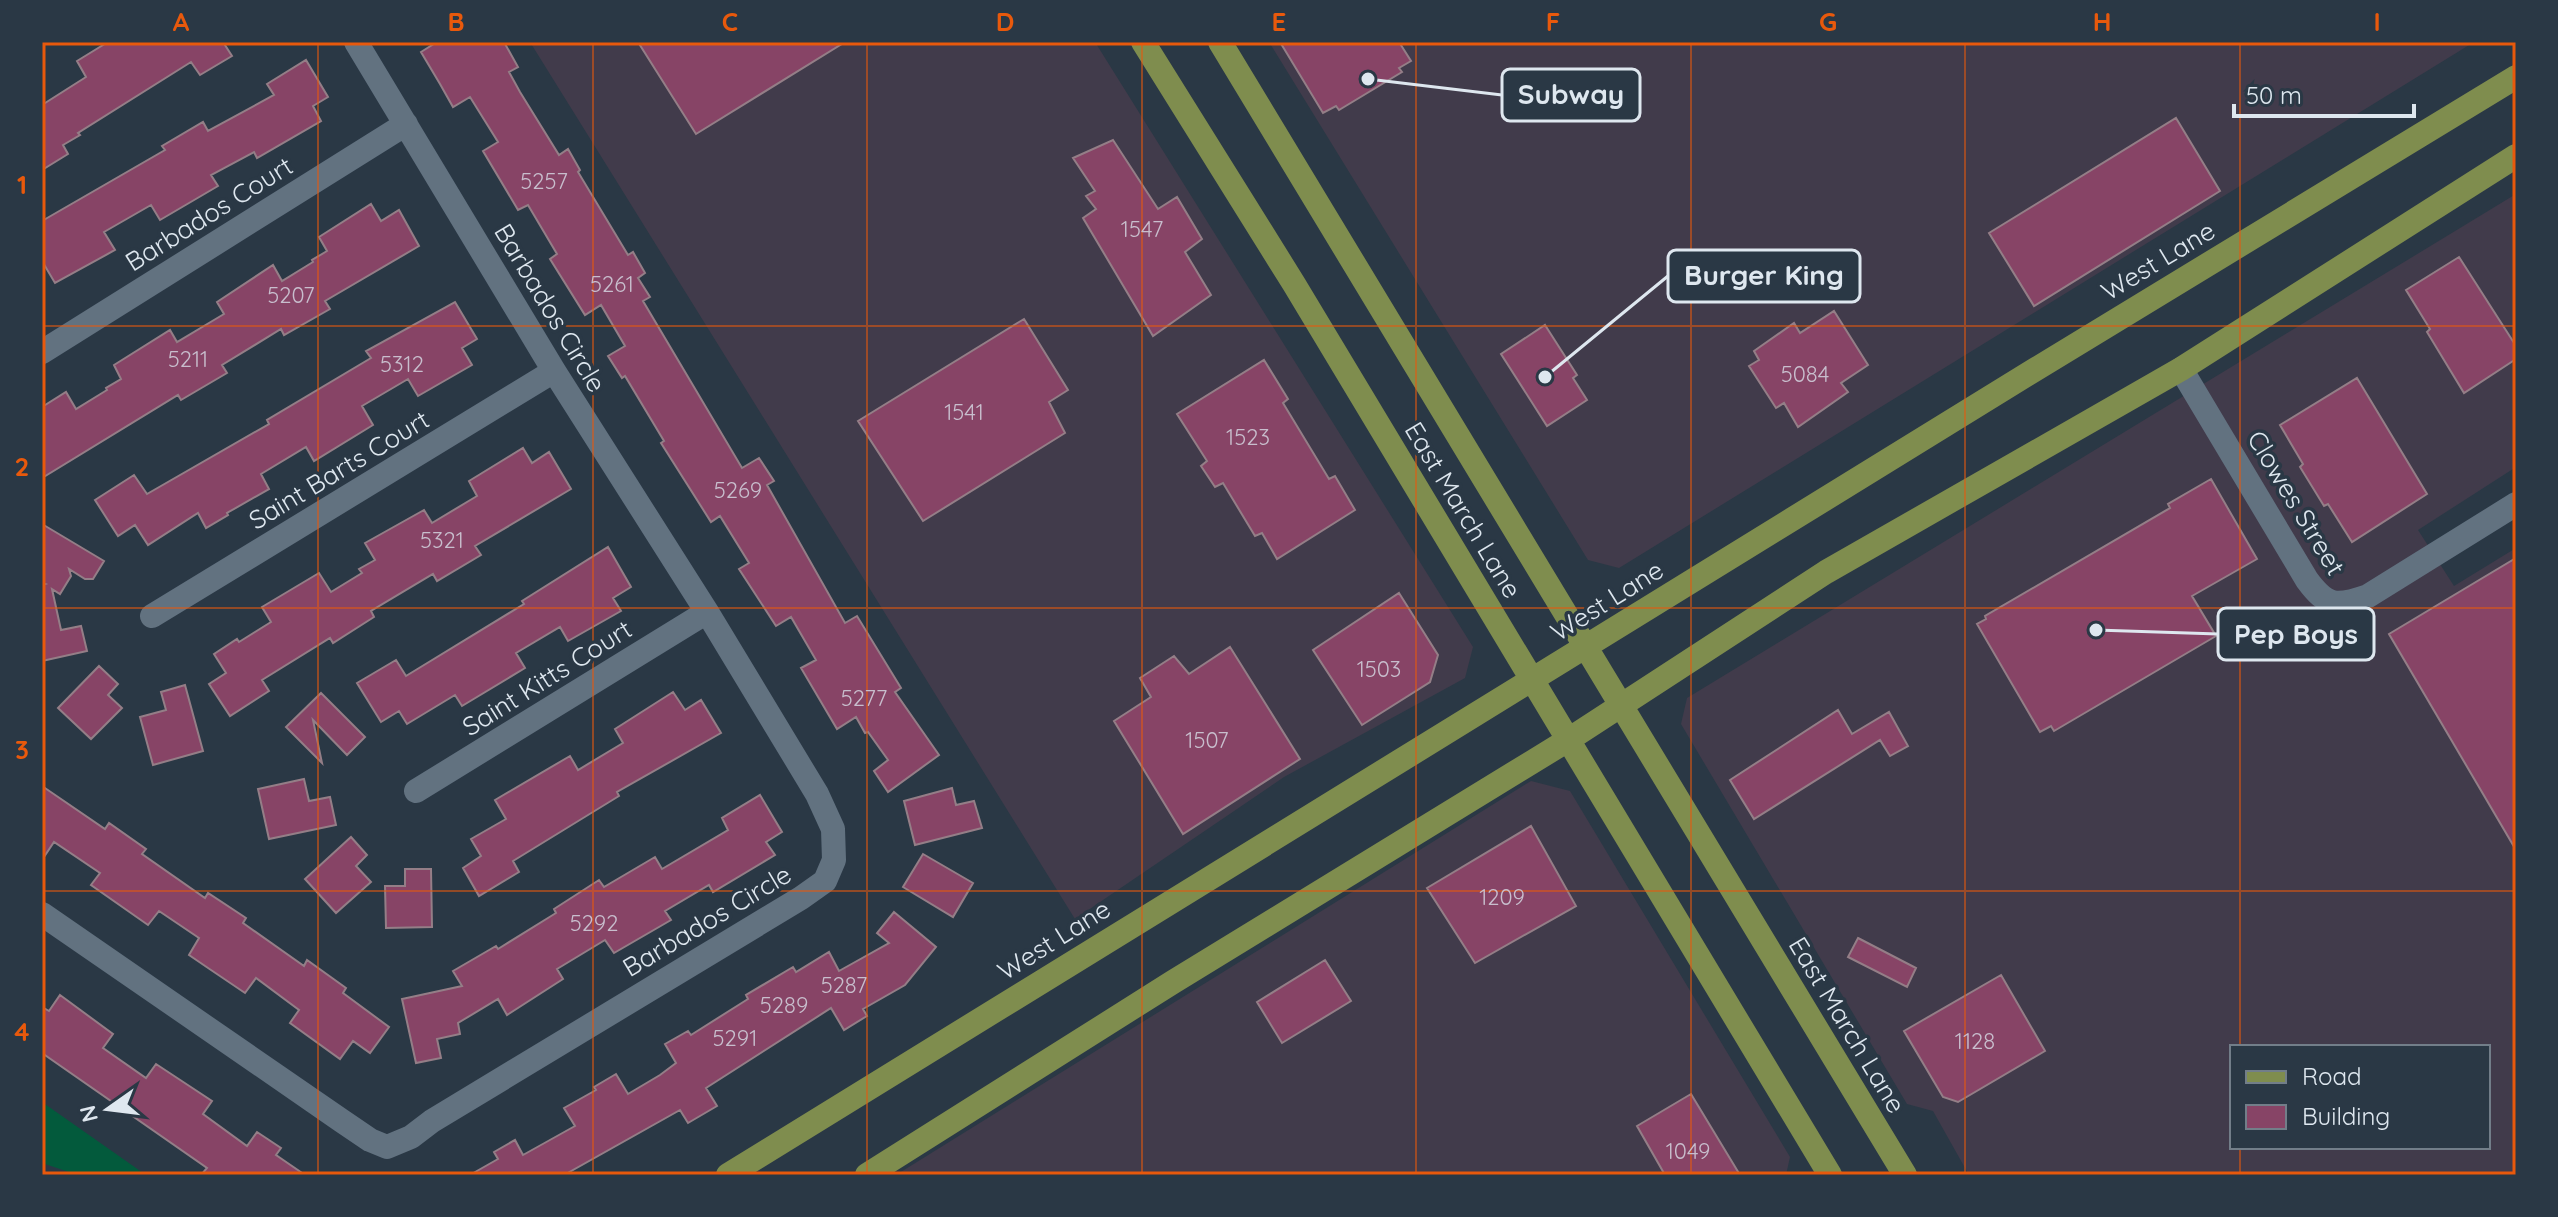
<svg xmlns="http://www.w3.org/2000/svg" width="2558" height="1217" viewBox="0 0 2558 1217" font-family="Quicksand,sans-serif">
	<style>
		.commercial { fill: #413b4b; fill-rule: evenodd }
		.green { fill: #035a3c }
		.building { fill: #874466; stroke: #947e87; stroke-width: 2 }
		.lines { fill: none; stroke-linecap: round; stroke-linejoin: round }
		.minor { stroke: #627280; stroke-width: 24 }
		.major { stroke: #7f8d4e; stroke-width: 24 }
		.grid { fill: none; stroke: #e8590c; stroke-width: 2; stroke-opacity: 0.55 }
		.labels { text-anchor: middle; stroke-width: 7; stroke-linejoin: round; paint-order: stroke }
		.number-label { font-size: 22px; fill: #c8becd }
		.street-label { font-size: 26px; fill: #dee7ef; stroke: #2a3845 }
		.leader { fill: none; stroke: #dee7ef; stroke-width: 3 }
		.callout-dot { fill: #dee7ef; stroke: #2a3845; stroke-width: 3 }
		.callout { fill: #2a3845; stroke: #dee7ef; stroke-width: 3 }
		.callout-label { font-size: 28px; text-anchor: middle; font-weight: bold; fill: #dee7ef }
		.neatline { fill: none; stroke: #e8590c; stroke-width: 3 }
		.grid-label { font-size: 26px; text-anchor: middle; font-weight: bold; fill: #e8590c }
	</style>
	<rect width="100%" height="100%" fill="#2a3845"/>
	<path class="commercial" d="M530,42H1095L1473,647L1465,678L1284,777L1075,919Z
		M1269,42H2474L1619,568L1588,560Z
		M2516,194V467L2418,530L2454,586L2516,548V1175H1969L1933,1111L1907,1104L1681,724L1687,698ZM2232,1047H2488V1147H2232Z
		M1531,781L1570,791L1790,1157L1786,1175H896Z"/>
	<path class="green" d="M42,1102L146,1175H78L42,1163Z"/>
	<path class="building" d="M108,42H223L232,56L200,75L191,62L78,133L80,135L63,145L68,154L42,170V105L86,77L77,61Z
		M437,42H504L518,67L509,72L520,92L559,155L568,149L580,170L578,172L628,255L633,252L645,273L638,278L650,297L643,301L742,468L759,458L774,481L767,485L845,623L857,616L901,688L895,692L939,755L888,792L874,771L888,760L868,732L865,733L856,717L837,729L801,668L816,660L791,617L776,626L739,569L749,563L720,516L711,522L661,443L664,441L625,376L622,378L608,356L625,346L601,305L585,315L550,259L557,254L528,205L518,210L483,151L498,142L470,97L453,107L440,84L421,52Z
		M638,42H845L696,134Z
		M1280,42H1399L1411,61L1399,68L1402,72L1339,110L1336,106L1323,113Z
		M306,60L328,97L313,106L321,121L257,158L254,152L211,175L218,186L160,220L151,205L104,232L115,250L55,283L42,261V221L165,150L162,146L203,122L208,131L274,95L267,84Z
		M2176,118L2220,191L2034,306L1989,233Z
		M1113,140L1158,209L1177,197L1202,239L1185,252L1211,295L1153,336L1083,218L1096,209L1086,196L1095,191L1073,158Z
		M371,204L381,221L399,210L419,246L325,301L330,309L284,335L281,329L222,365L227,373L181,400L178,395L42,478V407L66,392L76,409L107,390L106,388L121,379L114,365L170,330L177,342L224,314L217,302L273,265L282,281L313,262L312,260L327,251L319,237Z
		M2459,257L2516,346V359L2464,393L2427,332L2430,329L2406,290Z
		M455,302L477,339L462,348L472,365L418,396L408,379L362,406L373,425L314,461L306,447L261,474L269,489L227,513L228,515L206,528L198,513L148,545L135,525L118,536L95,500L134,475L147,494L269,424L267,420L371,358L366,351Z
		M1834,311L1868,365L1841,383L1848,392L1798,427L1784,403L1776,408L1749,366L1759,360L1754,351L1794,323L1800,333Z
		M1024,319L1068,390L1049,402L1065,433L923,521L858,421Z
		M1545,325L1577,375L1573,378L1587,400L1547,426L1501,354Z
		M1264,360L1288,399L1283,403L1329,479L1335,476L1355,510L1277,559L1262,533L1255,536L1223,483L1215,487L1201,466L1207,461L1177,414Z
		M2357,378L2427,494L2352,542L2328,504L2324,506L2300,467L2303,464L2280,425Z
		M523,448L532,463L549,452L571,489L475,546L481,555L437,581L433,574L371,611L374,617L333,643L330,638L262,680L269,691L230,716L209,684L226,673L214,654L237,639L239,642L271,622L262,607L319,573L331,592L362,573L359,569L375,560L365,543L424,510L432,523L477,496L469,481Z
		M2211,479L2257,559L2192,596L2216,636L2054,731L2051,726L2040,732L1977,624L1986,619L1985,616L2170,508L2168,504Z
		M42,524L104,561L93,579H85L69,569L71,576L60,594L52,589L61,630L81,626L87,651L42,661V585L45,584L42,583Z
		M608,547L631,587L613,598L621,611L568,641L560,627L516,653L525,668L462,706L455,695L407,724L399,711L381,722L357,683L396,660L406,676L524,604L522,601Z
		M2516,558V850L2389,634Z
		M1399,593L1438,655L1430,682L1362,725L1313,650Z
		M1230,647L1300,759L1183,834L1114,721L1151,697L1140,678L1174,656L1189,674Z
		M99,666L118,684L108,695L122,708L91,739L58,708Z
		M185,685L203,751L153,765L140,717L166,710L161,692Z
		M673,692L685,710L701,700L721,733L617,792L619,796L513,861L519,872L479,896L463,868L481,856L471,839L506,819L495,800L570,756L578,770L623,743L615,729Z
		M321,693L365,737L347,755L313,720L322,763L286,727Z
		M1838,710L1852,734L1889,712L1908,746L1890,756L1880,740L1754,819L1730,780Z
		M304,779L309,801L330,797L336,825L269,839L258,789Z
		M42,786L105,829L109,823L146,849L142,854L205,898L208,893L246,918L243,923L304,966L307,960L346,988L343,993L389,1027L370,1053L353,1041L340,1059L290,1023L299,1010L256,978L245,993L211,970L189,955L199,938L159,911L148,925L91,885L100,873L54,842L42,860Z
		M952,788L956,805L974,801L982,828L915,845L904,801Z
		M760,795L782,832L766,842L775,855L713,892L709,885L665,911L671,920L614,953L605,940L557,969L563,979L507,1015L498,999L458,1023L460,1034L437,1039L441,1058L416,1063L402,999L462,986L453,971L496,946L498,949L556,913L554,909L599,880L604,887L655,857L662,869L728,830L722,818Z
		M1531,826L1576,906L1475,963L1427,888Z
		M351,837L367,855L356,866L371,882L336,913L305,879Z
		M923,854L973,883L953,917L903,887Z
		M405,869H431L432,927L386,928L385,886H405Z
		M894,912L936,947L905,985L863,1009L867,1016L844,1030L831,1008L706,1088L717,1106L688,1123L680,1110L564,1175H470L498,1159L494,1152L515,1140L523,1155L575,1126L564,1108L596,1090L594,1087L616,1074L628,1094L660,1075L676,1063L665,1044L688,1031L691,1035L748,999L746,995L793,967L796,972L829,952L839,971L889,943L877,933Z
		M1858,938L1916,968L1907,987L1848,957Z
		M1325,960L1351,1001L1282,1043L1257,1002Z
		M2001,975L2045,1051L1958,1102L1943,1097L1904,1031Z
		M60,995L113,1034L103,1048L146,1078L156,1064L212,1101L203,1114L247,1146L257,1132L281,1148L276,1155L305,1175H201L207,1168L42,1053V1007L49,1011Z
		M1691,1094L1740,1175H1665L1637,1126Z"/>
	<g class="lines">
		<path class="minor" d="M42,352L406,124
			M2181,369L2307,580C2327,607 2336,607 2368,596L2516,504
			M152,616L554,371
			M416,791L707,612
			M42,914L342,1121L370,1140L387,1147L411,1137L432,1121L801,898L825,881L834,860L833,829L817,794L707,612L554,371L356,42"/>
		<path class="major" d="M1143,42L1294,284L1830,1175
			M1220,42L1905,1175
			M728,1175L2036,369L2516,77
			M867,1175L1173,982L1568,740L1826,572L2181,369L2516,156"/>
	</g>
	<path class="grid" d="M318,42V1175M593,42V1175M867,42V1175M1142,42V1175M1416,42V1175M1691,42V1175M1965,42V1175M2240,42V1047M42,326H2516M42,608H2516M42,891H2516M2240,1147V1175"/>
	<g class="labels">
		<g class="number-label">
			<text x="544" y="189">5257</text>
			<text x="1142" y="237">1547</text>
			<text x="612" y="292">5261</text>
			<text x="291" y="303">5207</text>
			<text x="188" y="367">5211</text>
			<text x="402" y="372">5312</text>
			<text x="1805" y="382">5084</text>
			<text x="964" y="420">1541</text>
			<text x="1248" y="445">1523</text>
			<text x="738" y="498">5269</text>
			<text x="442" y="548">5321</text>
			<text x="1379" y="677">1503</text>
			<text x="864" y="706">5277</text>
			<text x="1207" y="748">1507</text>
			<text x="1502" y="905">1209</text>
			<text x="594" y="931">5292</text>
			<text x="844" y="993">5287</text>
			<text x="784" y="1013">5289</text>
			<text x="735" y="1046">5291</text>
			<text x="1975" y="1049">1128</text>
			<text x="1688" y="1159">1049</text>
		</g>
		<g class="street-label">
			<text transform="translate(209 214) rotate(-32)" y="9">Barbados Court</text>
			<text transform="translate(2158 261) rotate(-31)" y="9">West Lane</text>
			<text transform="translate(550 308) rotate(59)" y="9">Barbados Circle</text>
			<text transform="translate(339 470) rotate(-31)" y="9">Saint Barts Court</text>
			<text transform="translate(2296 503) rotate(59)" y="9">Clowes Street</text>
			<text transform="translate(1463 510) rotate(59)" y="9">East March Lane</text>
			<text transform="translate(1607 601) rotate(-32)" y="9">West Lane</text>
			<text transform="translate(547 678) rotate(-32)" y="9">Saint Kitts Court</text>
			<text transform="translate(707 921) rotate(-31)" y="9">Barbados Circle</text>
			<text transform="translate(1054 940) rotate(-32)" y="9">West Lane</text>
			<text transform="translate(1847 1025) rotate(59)" y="9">East March Lane</text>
		</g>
	</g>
	<path class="leader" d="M1368 79L1502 95M1545 377L1668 276M2096 630L2218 634"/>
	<g class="callout-dot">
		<circle cx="1368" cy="79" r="8"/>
		<circle cx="1545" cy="377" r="8"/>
		<circle cx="2096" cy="630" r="8"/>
	</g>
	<g class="callout">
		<rect x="1502" y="69" width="138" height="52" rx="8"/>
		<rect x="1668" y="250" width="192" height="52" rx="8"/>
		<rect x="2218" y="608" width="156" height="52" rx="8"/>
	</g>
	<g class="callout-label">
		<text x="1571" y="104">Subway</text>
		<text x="1764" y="285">Burger King</text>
		<text x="2296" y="644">Pep Boys</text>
	</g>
	<rect width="2558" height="1217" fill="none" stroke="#2a3845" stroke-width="88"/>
	<rect x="2230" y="1045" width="260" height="104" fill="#2a3845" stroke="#727e89" stroke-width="2"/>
	<rect x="2246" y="1071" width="40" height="12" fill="#7f8d4e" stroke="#727e89" stroke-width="2"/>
	<text x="2302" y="1085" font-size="24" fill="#dee7ef">Road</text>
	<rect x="2246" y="1105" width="40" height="24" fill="#874466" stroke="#727e89" stroke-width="2"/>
	<text x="2302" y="1125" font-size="24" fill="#dee7ef">Building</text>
	<g transform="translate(108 1109) rotate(256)" stroke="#2a3845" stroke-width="6" paint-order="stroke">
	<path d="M0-6L14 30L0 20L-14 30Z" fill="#dee7ef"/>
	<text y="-12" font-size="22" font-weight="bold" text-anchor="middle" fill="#dee7ef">N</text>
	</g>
	<path d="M2234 104v12h180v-12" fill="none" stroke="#dee7ef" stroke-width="4"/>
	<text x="2246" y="104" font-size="24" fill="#dee7ef" stroke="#2a3845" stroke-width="6" paint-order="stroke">50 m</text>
	<rect x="44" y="44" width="2470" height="1129" class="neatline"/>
	<g class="grid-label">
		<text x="181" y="31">A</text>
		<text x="456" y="31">B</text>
		<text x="730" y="31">C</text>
		<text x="1005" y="31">D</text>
		<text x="1279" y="31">E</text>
		<text x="1553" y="31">F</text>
		<text x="1828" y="31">G</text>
		<text x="2102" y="31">H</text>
		<text x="2377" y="31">I</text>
		<text x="22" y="194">1</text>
		<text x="22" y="476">2</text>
		<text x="22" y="759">3</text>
		<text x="22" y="1041">4</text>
	</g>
</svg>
